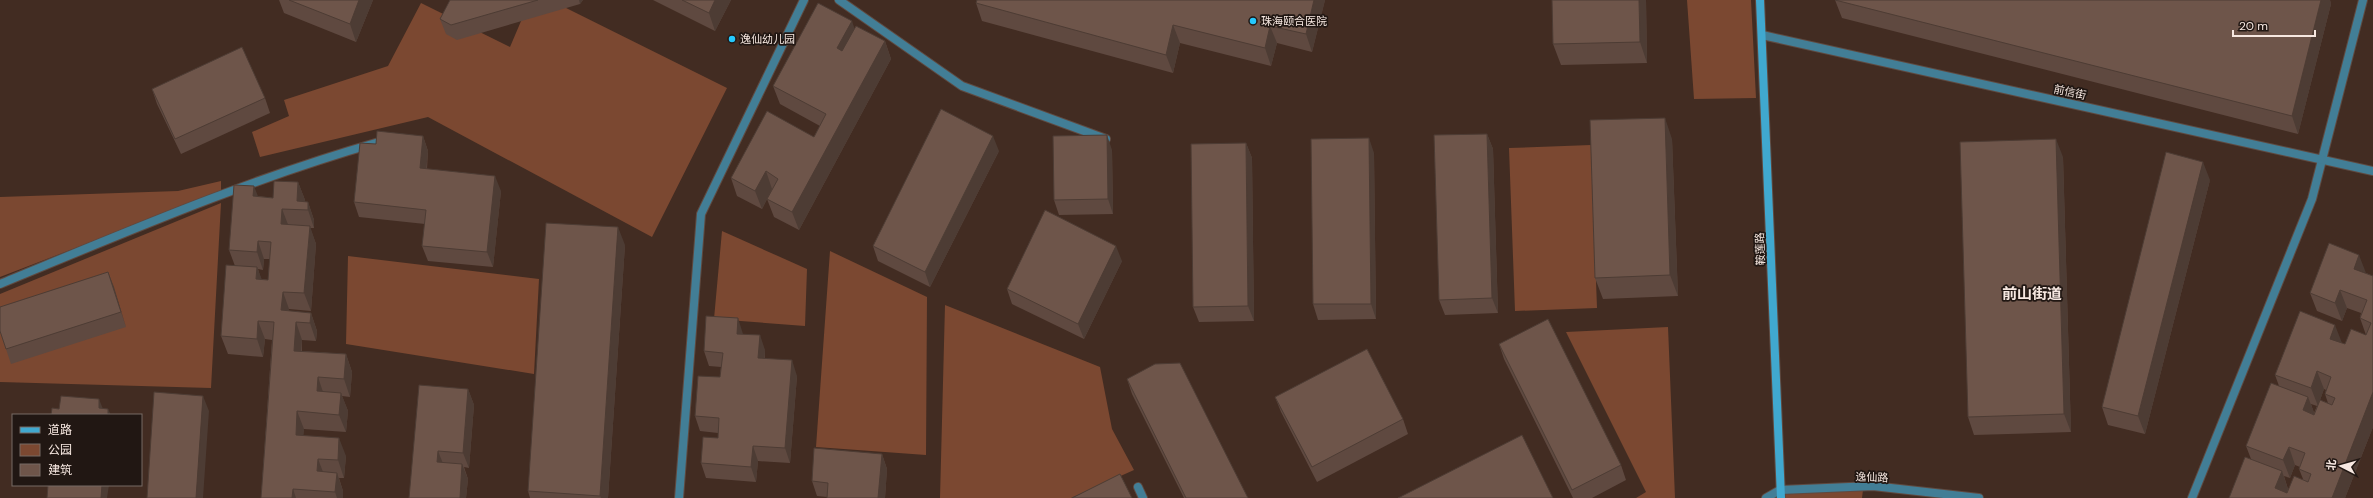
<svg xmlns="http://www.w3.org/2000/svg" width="2373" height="498" viewBox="0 0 2373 498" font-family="'DM Sans','Noto Sans SC',sans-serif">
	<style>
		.green { fill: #7b4831 }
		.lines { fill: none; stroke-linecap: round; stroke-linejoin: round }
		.lane-casing { stroke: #5f4a41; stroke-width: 10 }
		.street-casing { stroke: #5f4a41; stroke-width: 10 }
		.secondary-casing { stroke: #5f4a41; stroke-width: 10 }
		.lane { stroke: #427e96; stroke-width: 8 }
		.street { stroke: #427e96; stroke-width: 8 }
		.secondary { stroke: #40a8cf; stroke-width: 8 }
		.wall { fill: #5f4940; fill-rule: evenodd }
		.shaded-wall { fill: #4d3c34 }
		.building { fill: #6e554a; stroke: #4d3c34 }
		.poi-dot { fill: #25c9fe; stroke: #211713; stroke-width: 1.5 }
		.labels { text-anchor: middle; stroke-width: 3.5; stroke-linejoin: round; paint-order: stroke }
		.poi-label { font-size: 11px; fill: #f7e8e1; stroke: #211713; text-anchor: start }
		.street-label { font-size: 11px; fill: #f7e8e1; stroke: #211713 }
		.district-label { font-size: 15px; font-weight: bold; fill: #f7e8e1; stroke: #211713 }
	</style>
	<rect width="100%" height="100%" fill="#422c22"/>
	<path class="green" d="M530,0H550L727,88L652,237L428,117L260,157L252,132L289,116L284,100L388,66L421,3L510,47Z
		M1687,0H1751L1756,98L1694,99Z
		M1591,145L1597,308L1515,311L1509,148Z
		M221,181V192L0,277V197L178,191Z
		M221,203L211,388L0,382V294Z
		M722,231L807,269L805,326L714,319Z
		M830,251L927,297L926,455L816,447Z
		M348,256L539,279L534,374L346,344Z
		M945,305L1100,367L1112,429L1134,470L1071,498H940Z
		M1668,327L1675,498H1636L1646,492L1566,332Z
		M1863,490L1862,498H1784V493Z"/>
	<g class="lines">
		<g class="lane-casing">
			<path id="lane" d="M839,0L962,86L1106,139
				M0,284C124,233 249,179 379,142
				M1138,487L1143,498
				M2192,498L2312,199L2363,0"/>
		</g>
		<g class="street-casing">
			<path id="street" d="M1762,35L2373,171
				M679,498L701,214L804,0
				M1766,498L1780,490L1873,486L1979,498"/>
		</g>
		<g class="secondary-casing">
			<path id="secondary" d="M1760,0L1781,498"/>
		</g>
		<use href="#lane" class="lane"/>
		<use href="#street" class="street"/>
		<use href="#secondary" class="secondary"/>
	</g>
	<path class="wall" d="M279,0H373L356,42L284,13Z
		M450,0H583L580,4L457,40L446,34L440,19Z
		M653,0H731L715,31Z
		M1325,0L1312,52L1277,43L1271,66L1180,43L1173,73L982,21L976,3Z
		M1646,0L1647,63L1561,65L1553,44Z
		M1835,0H2330L2331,4L2298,134L1842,18Z
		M855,29L885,41L891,59L799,230L774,217L767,199L772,189L762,209L737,196L731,178L814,137L820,126L780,104L773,86Z
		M152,89L265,98L270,113L181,154L157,104Z
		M1487,134L1493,149L1498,313L1445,315L1439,300Z
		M423,136L428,151L427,169L501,191L493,267L428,261L422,246L425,224L359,217L354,202L376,144Z
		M1672,139L1678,296L1603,299L1595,278Z
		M1246,143L1252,158L1254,321L1199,322L1193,307Z
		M1112,150L1113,214L1059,215L1054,200Z
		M999,151L930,287L878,261L873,246Z
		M1374,153L1376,319L1318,320L1313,304Z
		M2063,157L2071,432L1974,435L1968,417Z
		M2210,180L2145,434L2108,425L2102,407Z
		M298,182L305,200V202H308L314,220V228H310L316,244L311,311L289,309V311L311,313L317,331L316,341L302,340V351L346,354L352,372L350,397L342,396L348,411L346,432L304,429L303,435L346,456L344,478H339L343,491V498H261L272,340L265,339L263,357L228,354L221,336L235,266L229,250L258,196L273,198ZM264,259H270L268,280L261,279L258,269L263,270Z
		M625,245L608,498H530L528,491Z
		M1122,261L1084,339L1012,304L1007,289Z
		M108,272L126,327L11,364L6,349Z
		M2366,273L2373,276V427L2345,498H2229L2251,459L2246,446L2279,386L2275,375L2342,343L2345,344L2366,335L2360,318L2361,313L2347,308L2342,321L2317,311L2310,293ZM2324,389L2326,390L2325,394L2328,403L2320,400ZM2311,404L2317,406L2314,413ZM2295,465L2300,467L2299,469L2303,479L2288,489L2284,476L2290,478Z
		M743,334L765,350V358L797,376L790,463L758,461L756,482L706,478L701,463L718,438V433L700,431L695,416L720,377L721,367L709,366L704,351Z
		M1499,344L1621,465L1626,480L1592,498H1573L1504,359Z
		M1127,379L1248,498H1184L1132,394Z
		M468,389L474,405L469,468L464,467L468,479L466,498H409Z
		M1275,397L1403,419L1408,434L1317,482L1281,412Z
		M882,454L887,469L885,498H827V497L817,496L812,481Z"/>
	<path class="shaded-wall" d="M359,0H373L356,42L350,24Z
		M579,0H583L580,4Z
		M715,0H731L715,31L709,13Z
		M1314,0H1325L1312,52L1306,34Z
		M1639,0H1646L1647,63L1640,42Z
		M2321,0H2330L2331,4L2298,134L2292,116Z
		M852,21L858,39L844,66L837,48Z
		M1173,25L1180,43L1173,73L1166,55Z
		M1270,26L1277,43L1271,66L1265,48Z
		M885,41L891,59L799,230L792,212Z
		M1665,118L1672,139L1678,296L1670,275Z
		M1487,134L1493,149L1498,313L1492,298Z
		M1107,135L1112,150L1113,214L1108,199Z
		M423,136L428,151L425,183L420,168Z
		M993,136L999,151L930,287L925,272Z
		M1369,138L1374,153L1376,319L1371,304Z
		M2056,139L2063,157L2071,432L2064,414Z
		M1246,143L1252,158L1254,321L1248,306Z
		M2203,162L2210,180L2145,434L2138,416Z
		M766,171L772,189L762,209L755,191Z
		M495,176L501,191L493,267L487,252Z
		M298,182L305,200L304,210L297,201Z
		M254,186L261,204L253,196Z
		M308,202L314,220V228L308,210Z
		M282,209L289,227L281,224Z
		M310,226L316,244L311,311L304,293Z
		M618,227L625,245L608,498H601L600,496Z
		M258,241L264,259L263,270L257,252Z
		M1116,246L1122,261L1084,339L1078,324Z
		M2359,255L2366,273L2354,269Z
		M257,267L264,285L256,279Z
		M108,272L114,287L126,327L121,312Z
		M2340,290L2347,308L2342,321L2335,303Z
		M283,292L289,309L288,328L281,310Z
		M311,313L317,331L316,341L310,323Z
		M738,318L743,334L742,349L737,334Z
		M258,321L265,339L263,357L257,339Z
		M296,322L302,340L300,369L294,351Z
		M2335,325L2342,343L2336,357L2330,339Z
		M760,335L765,350L764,373L758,358Z
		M346,354L352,372L350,397L344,379Z
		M792,360L797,376L790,463L785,448Z
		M2317,371L2324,389L2318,406L2311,388Z
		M318,377L324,395L317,391Z
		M468,389L474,405L469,468L463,453Z
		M2373,392V427L2345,498H2332Z
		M341,393L348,411L346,432L339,415Z
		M203,396L209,411L203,498H196Z
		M2308,397L2315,415L2303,410Z
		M99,399L105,414L99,408Z
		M108,409L111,415H108Z
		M297,411L304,429L302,453L296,435Z
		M339,438L346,456L344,478L338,460Z
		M753,446L758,461L756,482L751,467Z
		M2289,447L2295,465L2290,478L2283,460Z
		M438,451L444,466L437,462Z
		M882,454L887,469L885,498H878Z
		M318,459L325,477L317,471Z
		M462,464L468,479L466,498H460Z
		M2282,471L2288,489L2285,498L2275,488Z
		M337,473L343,491V498H337L335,492Z
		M102,485H109L107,498H101Z
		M293,489L296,498H292Z"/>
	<path class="building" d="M289,0H359L350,24Z
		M450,0H538L451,25L440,19Z
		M682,0H715L709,13Z
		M977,0H1314L1306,34L1270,26L1265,48L1173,25L1166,55L976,3Z
		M1552,0H1639L1640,42L1553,44Z
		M1835,0H2321L2292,116Z
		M818,3L852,21L837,48L842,51L856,26L885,41L792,212L767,199L778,179L766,171L755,191L731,178L767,111L814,137L826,114L773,86Z
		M242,47L265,98L175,139L152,89Z
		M941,109L993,136L925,272L873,246Z
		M1665,118L1670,275L1595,278L1590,120Z
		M377,131L423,136L420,168L495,176L487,252L422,246L426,210L354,202L360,143L376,144Z
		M1487,134L1492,298L1439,300L1434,135Z
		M1107,135L1108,199L1054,200L1053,136Z
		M1369,138L1371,304H1313L1311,139Z
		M2056,139L2064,414L1968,417L1960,142Z
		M1246,143L1248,306L1193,307L1191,144Z
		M2166,152L2203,162L2138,416L2102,407Z
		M274,181L298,182L297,201L308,202V210L282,209L281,224L310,226L304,293L283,292L281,310L311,313L310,323L296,322L294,351L346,354L344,379L318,377L317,391L341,393L339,415L297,411L296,435L339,438L338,460L318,459L317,471L337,473L335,492L293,489L292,498H261L274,322L258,321L257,339L221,336L226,265L257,267L256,279L268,280L271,242L258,241L257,252L229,250L234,185L254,186L253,196L273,198Z
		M1045,210L1116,246L1078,324L1007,289Z
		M546,223L618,227L600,496L528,491Z
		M2329,243L2359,255L2354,269L2373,276V392L2332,498H2229L2245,457L2282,471L2275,488L2287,493L2294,476L2308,482L2311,474L2299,469L2305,453L2289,447L2283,460L2246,446L2271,383L2308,397L2303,410L2314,415L2320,400L2332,405L2335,398L2325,394L2331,377L2317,371L2311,388L2275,375L2300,311L2335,325L2330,339L2345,344L2351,329L2366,335L2371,323L2360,318L2367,300L2340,290L2335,303L2310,293Z
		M108,272L121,312L6,349L0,331V307Z
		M706,316L738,318L737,334L760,335L758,358L792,360L785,448L753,446L751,467L701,463L703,437L718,438L719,418L695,416L698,376L720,377L723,353L704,351Z
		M1548,319L1621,465L1572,490L1499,344Z
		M1367,349L1403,419L1312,467L1275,397Z
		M1180,363L1248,498H1186L1127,379L1155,364Z
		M419,385L468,389L463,453L438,451L437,462L462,464L460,498H409Z
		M154,392L203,396L196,498H147Z
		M61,396L99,399V408L108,409V415H51L52,408L59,409Z
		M1522,435L1553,498H1398Z
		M814,448L882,454L878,498H827L828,483L812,481Z
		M1120,474L1132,498H1072Z
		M48,485H102L101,498H47Z"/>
	<g class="poi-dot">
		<circle cx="1253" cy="21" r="4"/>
		<circle cx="732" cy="39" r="4"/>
	</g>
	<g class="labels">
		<g class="poi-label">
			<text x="1261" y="25">珠海颐合医院</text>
			<text x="740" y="43">逸仙幼儿园</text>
		</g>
		<g class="street-label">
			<text transform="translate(2070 92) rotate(12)" y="4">前信街</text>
			<text transform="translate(1760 249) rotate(-92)" y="4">鞍莲路</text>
			<text transform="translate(1872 477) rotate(2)" y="4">逸仙路</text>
		</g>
		<g class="district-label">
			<text x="2032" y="299">前山街道</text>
		</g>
	</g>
	<rect x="12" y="414" width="130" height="72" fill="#211713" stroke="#776b65"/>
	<rect x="20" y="427" width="20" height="6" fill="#40a8cf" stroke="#776b65"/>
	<text x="48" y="434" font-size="12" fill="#f7e8e1">道路</text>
	<rect x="20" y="444" width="20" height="12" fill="#7b4831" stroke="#776b65"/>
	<text x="48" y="454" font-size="12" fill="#f7e8e1">公园</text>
	<rect x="20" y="464" width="20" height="12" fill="#6e554a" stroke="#776b65"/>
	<text x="48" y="474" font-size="12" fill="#f7e8e1">建筑</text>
	<g transform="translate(2341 466) rotate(276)" stroke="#211713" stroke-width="3" paint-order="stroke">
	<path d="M0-3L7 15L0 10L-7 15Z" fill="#f7e8e1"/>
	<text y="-6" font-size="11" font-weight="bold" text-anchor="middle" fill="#f7e8e1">北</text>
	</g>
	<path d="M2233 30v6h82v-6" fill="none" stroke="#f7e8e1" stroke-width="2"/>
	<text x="2239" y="30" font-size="12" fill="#f7e8e1" stroke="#211713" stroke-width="3" paint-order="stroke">20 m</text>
</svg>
